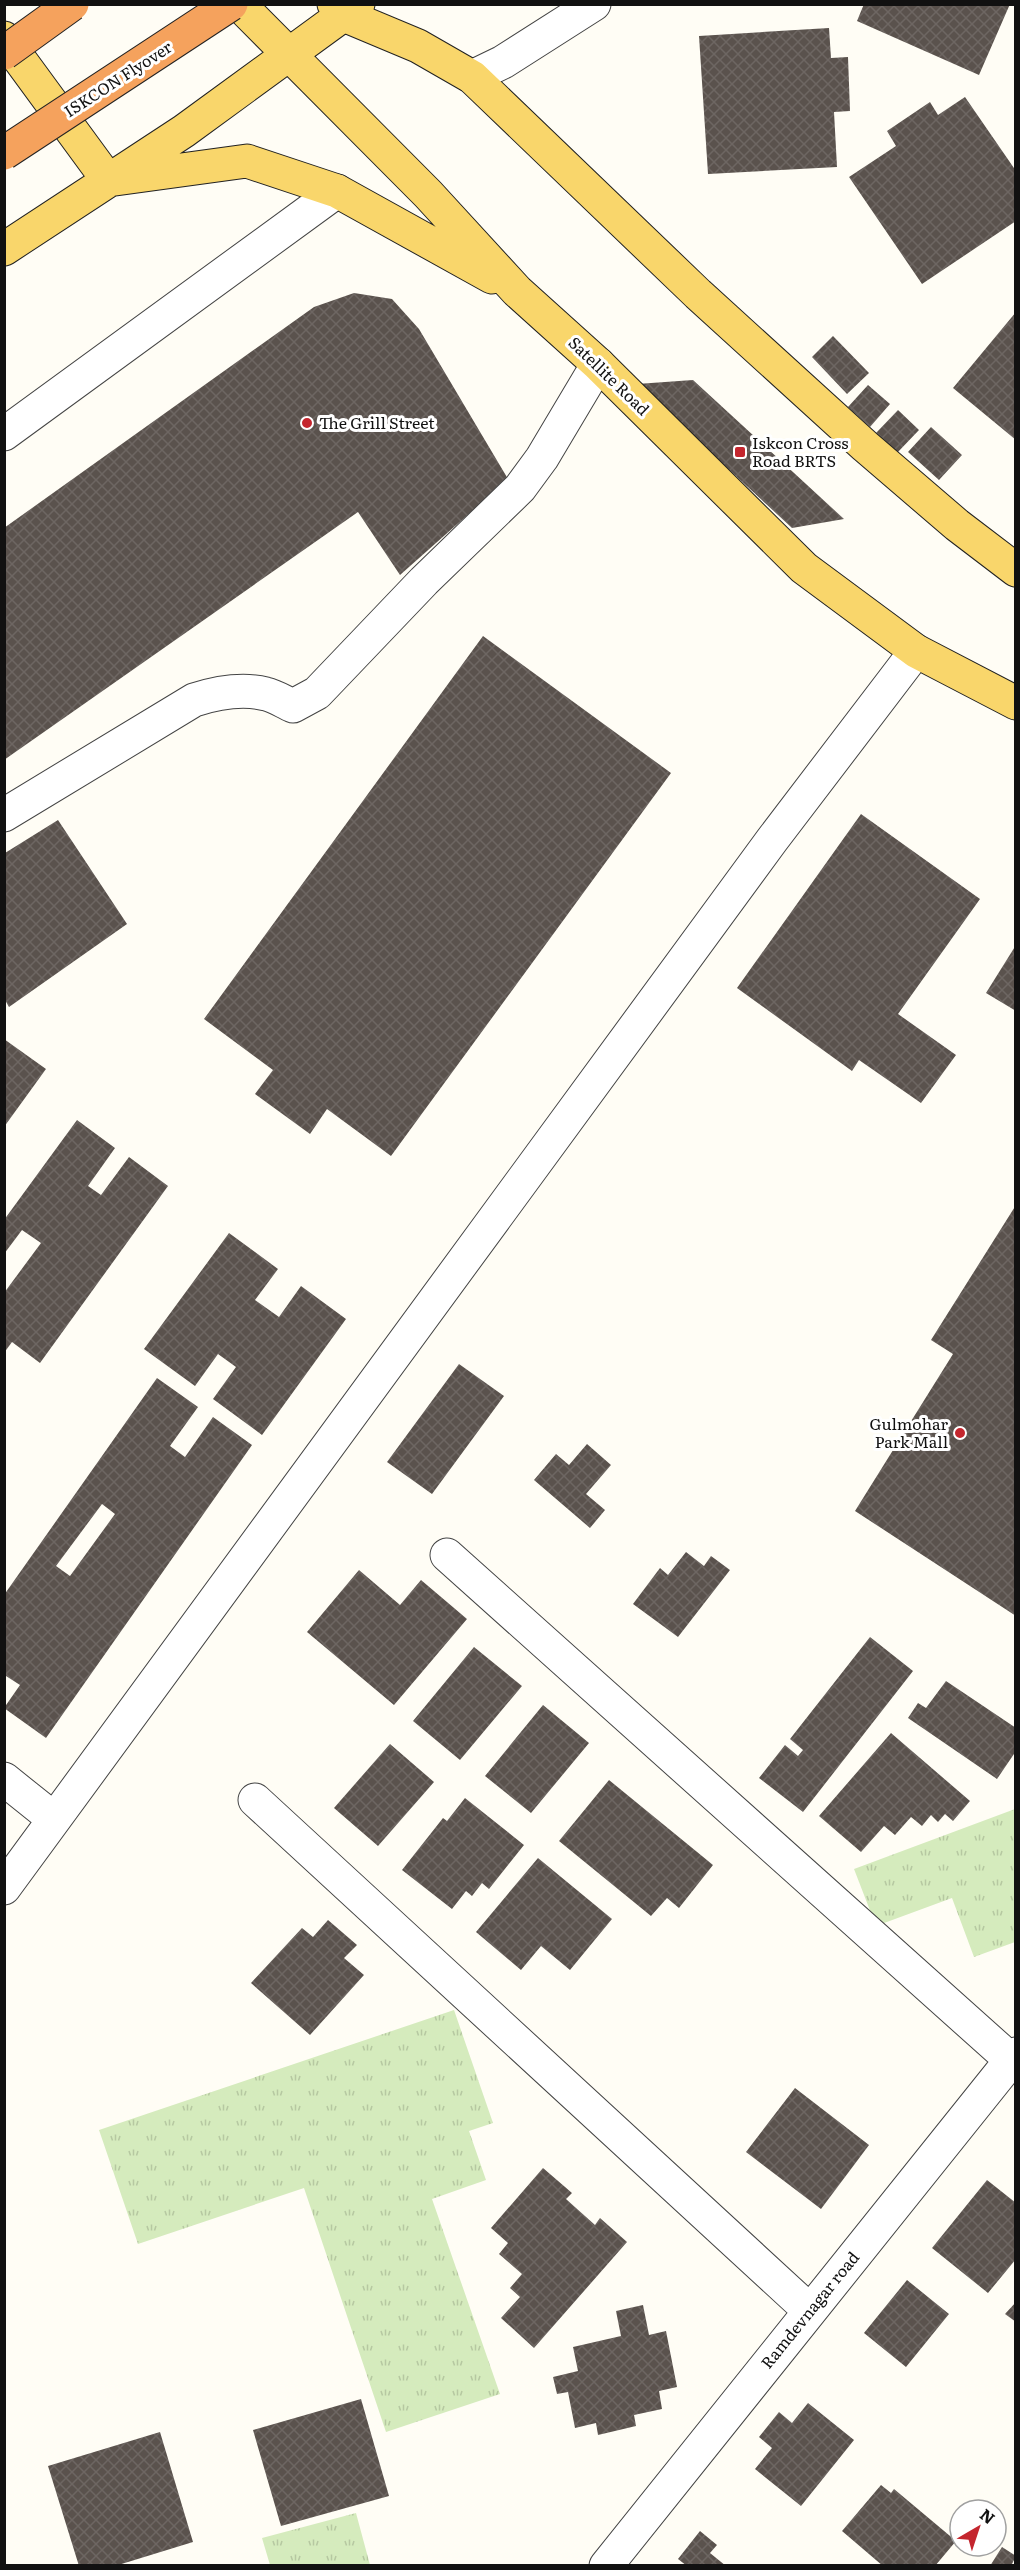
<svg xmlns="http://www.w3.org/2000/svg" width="1020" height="2570" viewBox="0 0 1020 2570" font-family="Literata,serif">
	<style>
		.grass { fill: url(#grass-tufts) }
		.building { fill: url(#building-cross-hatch); fill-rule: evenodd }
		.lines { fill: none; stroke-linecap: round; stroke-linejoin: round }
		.minor-casing { stroke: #444; stroke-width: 35 }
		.major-casing { stroke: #222; stroke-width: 35 }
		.minor { stroke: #fff; stroke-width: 33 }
		.major { stroke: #f9d66b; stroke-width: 33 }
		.highway-bridge-casing { stroke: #222; stroke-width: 35; stroke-linecap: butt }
		.highway-bridge { stroke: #f5a25d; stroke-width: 33 }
		.poi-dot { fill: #c4262e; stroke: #fff; stroke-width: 2 }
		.labels { text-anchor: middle; stroke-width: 6; stroke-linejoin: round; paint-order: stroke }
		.street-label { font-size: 16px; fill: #111; stroke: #fff }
		.poi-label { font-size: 16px; fill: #111; stroke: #fff; text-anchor: start }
	</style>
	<defs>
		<pattern id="grass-tufts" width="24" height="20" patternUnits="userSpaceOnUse" patternTransform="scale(1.5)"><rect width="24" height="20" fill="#d5ebbd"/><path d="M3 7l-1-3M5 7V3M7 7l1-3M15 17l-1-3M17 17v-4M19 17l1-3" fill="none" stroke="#b6c8a1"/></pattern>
		<pattern id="building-cross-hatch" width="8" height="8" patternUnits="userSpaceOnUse" patternTransform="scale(1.5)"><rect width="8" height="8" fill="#5a524d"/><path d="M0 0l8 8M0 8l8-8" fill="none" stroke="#6d6662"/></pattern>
	</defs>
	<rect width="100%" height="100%" fill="#fffdf5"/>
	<path class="grass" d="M1015,1809V1942L974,1957L952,1898L876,1926L854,1869Z
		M454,2010L493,2123L469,2131L486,2180L432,2199L500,2394L386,2432L304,2188L138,2244L99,2130Z
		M356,2513L370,2565H270L262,2538Z"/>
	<path class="building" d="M864,4H1010L979,75L857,21Z
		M829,28L831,58L848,57L850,111L834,112L837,167L708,174L699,36Z
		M965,97L1016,171V221L922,284L849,177L896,146L887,131L930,102L938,115Z
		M354,293L392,299L419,329L508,479L400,575L358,512L4,760V528L314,307Z
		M1016,312V440L953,388Z
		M833,336L869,373L847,394L812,357Z
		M693,380L844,519L792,528L637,384Z
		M868,385L890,404L870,427L848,407Z
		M898,410L919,430L897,453L876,433Z
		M931,427L962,455L939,480L908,452Z
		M483,636L671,773L391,1156L327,1109L310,1134L255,1094L273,1070L204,1019Z
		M861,814L980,899L898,1014L956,1055L921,1103L859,1060L852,1071L737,988Z
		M58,820L127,924L9,1007L5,1000V853Z
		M1016,945V1011L986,993Z
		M4,1039L46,1069L4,1127Z
		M77,1120L115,1148L88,1186L101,1195L129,1157L168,1186L40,1363L12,1342L4,1353V1293L41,1243L22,1230L4,1254V1220Z
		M1016,1205V1616L855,1511L953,1354L931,1340Z
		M229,1233L278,1269L255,1300L279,1317L301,1286L346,1319L262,1435L213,1399L236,1367L218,1354L195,1386L144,1349Z
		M459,1364L504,1396L432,1494L387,1462Z
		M157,1378L198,1407L170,1446L185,1457L213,1417L252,1445L46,1738L4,1708L20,1685L6,1676L4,1678V1595ZM102,1504L115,1514L70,1576L56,1566Z
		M587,1444L611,1465L586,1494L605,1510L590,1528L534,1480L556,1454L569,1465Z
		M686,1552L704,1566L711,1556L730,1570L678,1637L633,1604L660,1568L668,1575Z
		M359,1570L400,1605L421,1580L467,1619L394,1705L307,1632Z
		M870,1637L913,1671L803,1812L759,1778L785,1745L798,1756L803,1750L790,1739Z
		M474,1647L522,1686L460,1760L413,1721Z
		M946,1681L1016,1728V1751L997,1779L908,1718L918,1703L926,1708Z
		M543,1705L589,1743L531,1813L485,1776Z
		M891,1733L970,1801L953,1821L945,1814L938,1822L931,1815L922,1826L911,1817L895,1835L884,1826L861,1852L819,1816Z
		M390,1744L434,1782L378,1846L334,1808Z
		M609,1780L713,1865L679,1908L667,1898L651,1916L559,1841Z
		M465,1798L524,1845L489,1889L482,1883L472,1896L466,1891L452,1909L402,1870L443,1818L447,1821Z
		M538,1858L612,1919L570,1970L541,1946L521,1970L476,1932Z
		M328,1920L357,1945L344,1958L364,1975L310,2035L251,1983L302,1928L313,1937Z
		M795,2088L869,2145L821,2209L746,2152Z
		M543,2168L572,2193L566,2199L595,2225L600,2218L627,2242L534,2348L501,2318L520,2297L510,2288L522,2274L499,2254L508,2243L491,2228Z
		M987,2180L1016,2203V2259L988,2293L932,2248Z
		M907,2280L949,2314L906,2367L864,2333Z
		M1016,2302V2322L1005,2314Z
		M643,2305L649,2335L666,2331L677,2387L659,2391L662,2409L634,2415L636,2426L598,2435L596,2423L575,2428L568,2392L557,2394L553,2377L578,2371L573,2347L621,2336L616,2311Z
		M361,2399L389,2496L281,2526L253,2430Z
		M808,2403L854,2440L801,2506L755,2469L772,2448L759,2437L779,2412L792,2423Z
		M160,2432L193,2542L115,2566H79L48,2466Z
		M881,2485L891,2493L894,2489L956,2541L935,2566H883L842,2531Z
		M700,2531L717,2545L710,2553L726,2566H687L678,2559Z
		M1002,2547L1016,2556L1011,2566H990Z"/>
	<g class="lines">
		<g class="minor-casing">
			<path id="minor" d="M472,77L503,62L594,4
				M4,434L337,191
				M4,815L194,700C216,693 242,688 266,694C275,696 284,702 293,706L317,693L424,581L520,488L542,458L598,364
				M447,1555L1011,2060
				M4,1779L54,1819
				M255,1800L810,2311
				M4,1888L772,840L916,651
				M606,2566L1016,2054"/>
		</g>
		<g class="major-casing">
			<path id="major" d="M239,4L428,194L517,291L598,364L804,568L916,651L1016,703
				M334,4L344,15L418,46L472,77L698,294L865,446L957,525L1016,570
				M4,38L108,180L247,161L337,191L492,277
				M4,249L184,131L358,4"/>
		</g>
		<use href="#minor" class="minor"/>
		<use href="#major" class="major"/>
		<g class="highway-bridge-casing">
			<path id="highway-bridge" d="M4,53L72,4
				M4,153L231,4"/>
		</g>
		<use href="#highway-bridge" class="highway-bridge"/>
	</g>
	<g class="poi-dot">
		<circle cx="307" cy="423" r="6"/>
		<rect x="734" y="446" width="12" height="12" rx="3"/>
		<circle cx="960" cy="1433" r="6"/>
	</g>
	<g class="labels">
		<g class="street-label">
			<text transform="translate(118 79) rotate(-33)" y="6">ISKCON Flyover</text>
			<text transform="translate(609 376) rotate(44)" y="6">Satellite Road</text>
			<text transform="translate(810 2310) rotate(-51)" y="6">Ramdevnagar road</text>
		</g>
		<g class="poi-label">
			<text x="319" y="429">The Grill Street</text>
			<text x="752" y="449">Iskcon Cross<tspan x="752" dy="18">Road BRTS</tspan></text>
			<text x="948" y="1430" text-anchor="end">Gulmohar<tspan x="948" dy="18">Park Mall</tspan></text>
		</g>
	</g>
	<rect width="1020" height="2570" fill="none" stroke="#111111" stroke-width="12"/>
	<g transform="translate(978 2528) rotate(39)"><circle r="28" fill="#ffffff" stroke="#a0a0a0" stroke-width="1.5"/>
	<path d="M0-4.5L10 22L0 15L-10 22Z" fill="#c4262e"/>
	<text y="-9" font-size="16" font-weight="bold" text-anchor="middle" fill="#111111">N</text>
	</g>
</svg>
